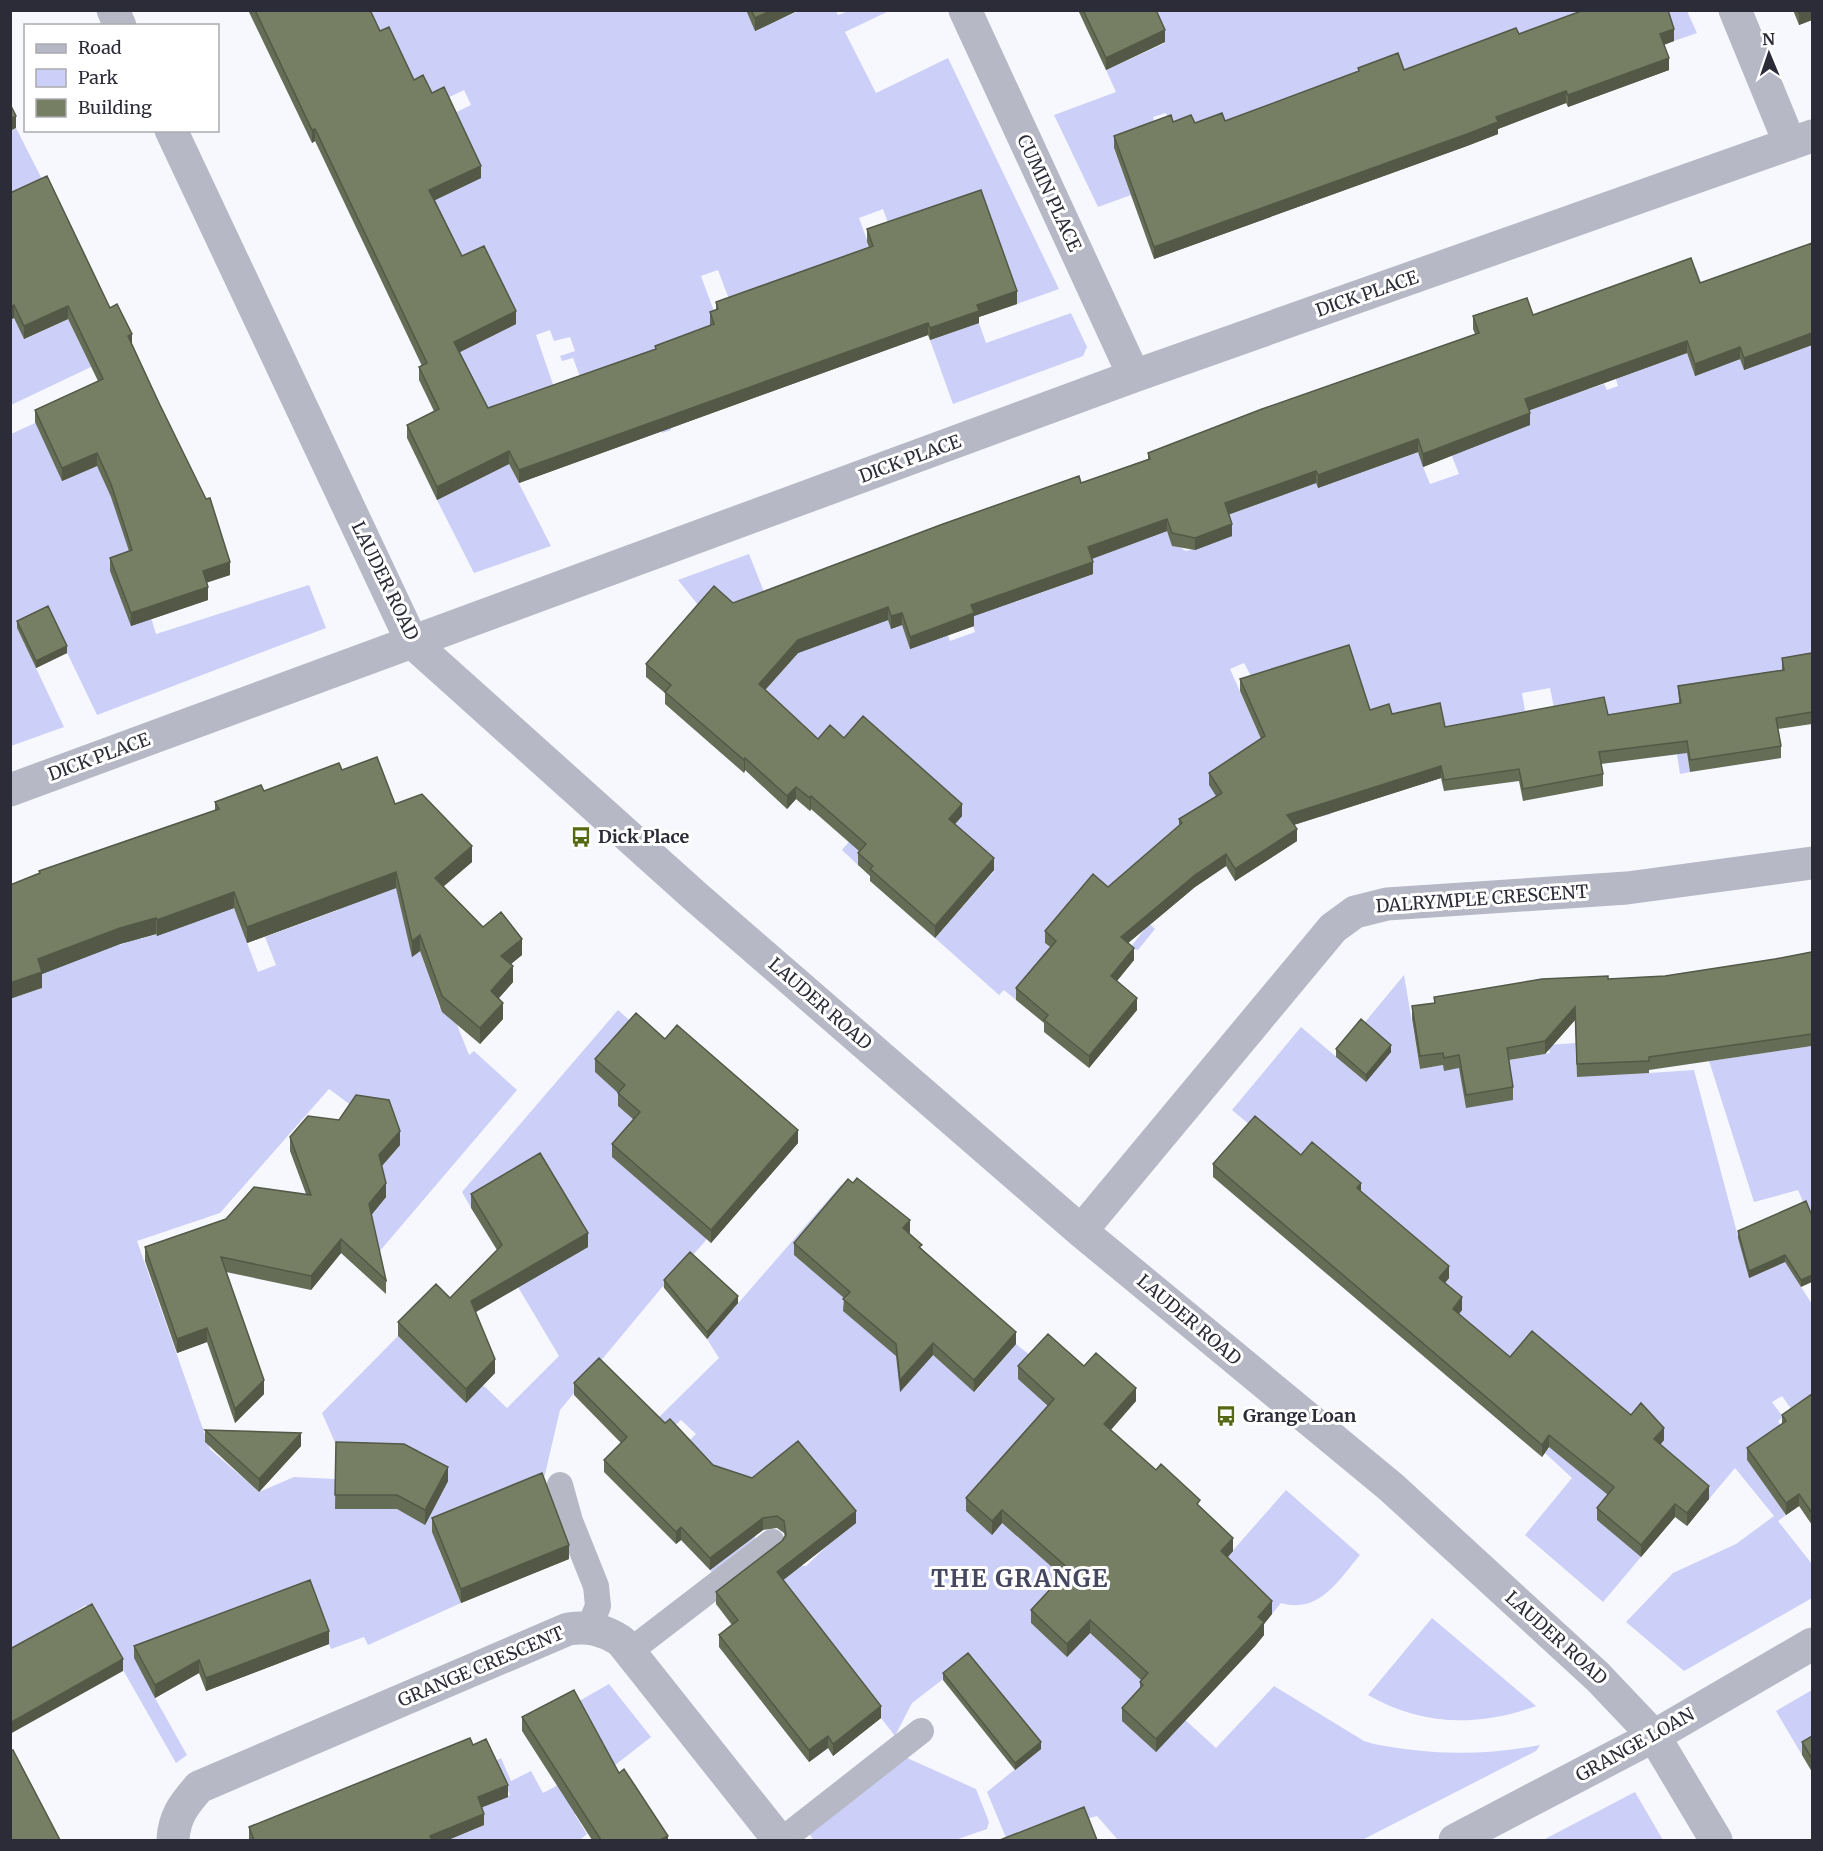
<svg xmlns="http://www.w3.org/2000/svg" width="1823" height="1851" viewBox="0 0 1823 1851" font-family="Merriweather,serif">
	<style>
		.green { fill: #ccd0f8 }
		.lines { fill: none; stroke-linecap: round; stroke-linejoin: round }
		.lane { stroke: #b6b8c5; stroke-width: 26 }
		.street { stroke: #b6b8c5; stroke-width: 33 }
		.wall { fill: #656d56 }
		.shaded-wall { fill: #535946 }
		.building { fill: #767f64; stroke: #535946; stroke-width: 1.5 }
		.labels { text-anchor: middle; stroke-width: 6; stroke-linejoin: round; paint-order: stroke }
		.street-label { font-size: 18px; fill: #2b2c38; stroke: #fff }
		.poi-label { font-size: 18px; font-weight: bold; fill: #2b2c38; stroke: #fff; text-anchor: start }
		.district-label { font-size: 24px; font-weight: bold; letter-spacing: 1.5px; fill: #44475f; stroke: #fff }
	</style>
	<rect width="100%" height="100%" fill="#f7f8fe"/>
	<path class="green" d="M753,10L755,30L799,11H836L838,15L848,11H889L845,32L876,93L948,58L1059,289L1017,304L896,245L883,209L859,218L886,292L735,315L718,270L701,276L718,322L715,337L655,359L680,425L671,428V430L662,433L639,368L584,387L573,358L562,361L560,356L575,351L570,337L554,341L550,330L536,335L557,396L439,422L431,405L455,363L460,270L399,140L471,105L464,90L435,104L323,11Z
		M1582,10L1586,22L1371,115L1173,134L1166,113L1153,117L1158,132L1114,149L1131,195L1098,207L1054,115L1116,92L1106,70L1165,43L1150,11Z
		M1663,11H1687L1697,33L1674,41Z
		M16,128L47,189L11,206V131Z
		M1696,268L1707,298L1717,295L1744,370L1812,345V681L1678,698L1690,772L1680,774L1677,754L1653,757L1647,720L1556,718L1550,688L1522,693L1527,723L1460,735L1430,717L1441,778L1412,787L1389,716L1308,742L1331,814L1320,817L1290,748L1244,663L1230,669L1268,755L1145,920L1155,929L1138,950L1129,949L1144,930L1093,886L1045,943L1064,960L1016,1000L1004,990L999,995L935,938L994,871L858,865L842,850L877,809L758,698L790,662L788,654L888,619L892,629L902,625L910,649L940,612L950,641L975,632L954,568L1015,602L1093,574L1088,560L1150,470L1174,544L1186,551L1200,547L1225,516L1279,496L1308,458L1318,488L1427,449L1422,464L1430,484L1459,474L1451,454L1492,322L1569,383L1574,394L1604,384L1607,390L1618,386L1616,379L1622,368L1647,359L1654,365L1687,353L1695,376L1691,270Z
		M1071,313L1087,347L1083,356L953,404L930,340L979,323L986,343Z
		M14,318L25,339L68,319L91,367L11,405V320Z
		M70,407L62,481L97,466L113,490L156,634L309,585L326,628L97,715L48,613L17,628L64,727L11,746V434Z
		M509,464L551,546L474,573L437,500Z
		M749,554L770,607L703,611L678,580Z
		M407,854L420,951L440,1008L448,1002L469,1055L474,1051L517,1090L379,1252L376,1249L356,1109L329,1089L220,1213L137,1241L210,1449L259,1492L294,1477L335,1479L337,1447L322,1413L398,1336L466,1403L483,1385L507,1408L559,1356L518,1287L540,1167L471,1208L462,1192L618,1010L636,1026L625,1098L618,1106L640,1125L707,1239L664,1288L663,1286L560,1410L542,1487L439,1550L461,1603L368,1645L364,1637L331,1649L310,1593L155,1698L187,1755L176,1763L86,1605L73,1613L78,1623L11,1660L10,999L42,988L38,975L95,873L120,945L140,937V939L156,934L158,936L233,905L258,972L276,965L265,937L338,910Z
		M1404,975L1420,1069L1443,1065L1466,1067L1467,1075L1462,1083L1465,1101L1498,1062L1550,1053L1548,1045L1576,1043L1649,1073L1694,1070L1749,1278L1785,1262L1812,1304V1406L1797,1417L1782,1396L1772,1402L1783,1417L1778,1421L1786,1433L1747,1460L1786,1515L1778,1521L1812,1564V1598L1684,1671L1626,1622L1673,1573L1736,1544L1774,1516L1735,1468L1709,1499L1614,1500L1641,1557L1603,1602L1525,1535L1572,1478L1545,1453L1593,1396L1483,1402L1439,1290L1449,1278L1377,1218L1329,1276L1308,1258L1301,1168L1232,1110L1301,1027L1366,1082L1361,1027Z
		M1812,1046V1223L1798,1190L1754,1202L1709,1061Z
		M841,1185L848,1191L933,1355L975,1392L1016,1344L1036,1360L1054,1412L967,1512L992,1534L1002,1523L1028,1546L1121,1564L1067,1657L1090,1633L1216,1748L1274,1686L1364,1741L1374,1744C1430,1755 1484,1756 1540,1745L1536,1751L1362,1840H1118L1097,1816L1007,1840L987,1792L1040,1749L968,1660L912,1703L895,1736L763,1566H806L827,1546L759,1487L755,1539L713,1573L704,1564L751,1518L680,1450L696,1434L681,1420L665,1435L653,1423L719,1358L707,1339Z
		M1286,1490L1360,1555C1338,1581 1319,1614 1281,1603L1272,1614L1221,1564Z
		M1432,1618L1536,1706C1479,1727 1421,1726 1368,1695Z
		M609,1684L651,1737L614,1766L575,1815L587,1834L580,1840H448L484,1825L478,1809L510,1795L496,1761L501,1758L511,1781L531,1771L543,1793L605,1760L574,1704Z
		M1812,1690V1748L1802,1755L1776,1711Z
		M905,1757L976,1789L989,1822L987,1829L955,1840H814L809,1834Z
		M1635,1792L1663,1840H1543Z"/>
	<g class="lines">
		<path class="lane" d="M560,1485L570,1521L596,1586L598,1606L589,1628
			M630,1651L772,1542
			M782,1840L921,1731"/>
		<path class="street" d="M113,10L120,26
			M965,10L1134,376
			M1735,10L1790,144
			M171,130L412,642L696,897L1081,1231L1391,1487L1598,1677L1654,1736L1716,1840
			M10,790L1134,376L1812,136
			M1081,1231L1333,928L1355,912L1387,904L1627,888L1812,863
			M173,1840C174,1817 184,1804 199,1787L568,1629C589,1626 604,1630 621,1641L779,1840
			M1455,1840L1654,1736L1812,1644"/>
	</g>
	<path class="wall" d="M248,10H370L380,31L414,80L432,93L481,178L435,200L462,256L516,324L460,352L488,408L655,349V346L710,326V312L716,310V302L869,247L867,242V229L1017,304L979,317V323L930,340L928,335L519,483L509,464L437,500L407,438V425L434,411L419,380V367L422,366L315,141L312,143Z
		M746,10H799L755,31Z
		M1078,10H1156L1165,42L1106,70Z
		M1793,10H1812V20L1799,25Z
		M1519,34L1674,41L1664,45L1669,70L1568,107L1566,103L1498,129V134L1467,146L1154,259L1114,148V136L1173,122L1195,123L1225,121L1358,72V68L1404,70Z
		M10,193L110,308L132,344L230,575L207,582L208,600L131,626L110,571V558L129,551L111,497L97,466L62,481L35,422V410L98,381L68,319L24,339L14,318L10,320Z
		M1812,243V345L1744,370L1740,359L1695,376L1687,353L1529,410L1530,425L1423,467L1418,452L1318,488L1316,483L1229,514L1232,536L1195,550L1172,546L1167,531L1092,559L1093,574L974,616V626L910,649L902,625L891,629L888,620L798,653L765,690L818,739L844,738L962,816L955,824L994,870L935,938L870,881V876L858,865V853L859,851L811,809L810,811L796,799L787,809L745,770L744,773L665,704V693L646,677V664L733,603L1081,483L1148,459V453L1475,334L1473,329V316L1533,315L1700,283Z
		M17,621L67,653L36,668L17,628Z
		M1812,653V724L1778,729L1781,746V758L1690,772L1687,753L1601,764L1603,774V786L1523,801L1519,781L1444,791L1441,778L1294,825L1297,841L1235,881L1226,866L1195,887L1128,943L1134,960L1117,981L1137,1010L1089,1068L1044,1032V1023L1016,1000V988L1050,947L1045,943V931L1108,887L1179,826V819L1216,796L1209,785V773L1261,739L1240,691V679L1445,727L1608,715L1679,704L1678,686L1782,670V658Z
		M342,770L395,804L472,862L443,886L483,927L522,955L511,964L513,982L498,999L503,1019L480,1044L442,1012L420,951L412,957L396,888L247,943L234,908L157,936L156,934L120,944L42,974V988L39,871L215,810V802L264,791Z
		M1812,952V1046L1649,1070V1073L1577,1077L1575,1020L1545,1054L1509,1060L1513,1087V1100L1466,1108L1459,1068L1444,1071L1443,1065L1420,1069L1412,1019V1006L1434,1003V997L1608,979L1665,976L1775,959Z
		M665,1039L798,1143L711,1243L612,1157V1144L634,1120L618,1106V1093L595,1072V1059Z
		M1336,1049L1391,1052L1366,1082L1336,1057Z
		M290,1137L400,1145L382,1166L386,1197L371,1215L386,1280V1294L341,1253L311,1290L226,1272L264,1394L235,1423L207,1342L177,1353L145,1261V1247L306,1194L290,1151Z
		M1301,1155L1361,1191L1449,1278L1445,1283L1462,1310L1459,1314L1510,1357L1631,1415L1664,1440L1660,1445L1709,1499L1687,1526L1675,1517L1641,1557L1597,1520V1508L1608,1495L1549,1447L1542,1457L1213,1177V1164Z
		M853,1183L910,1232L909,1234L922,1249L1016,1344L974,1392L933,1355L900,1392L896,1356L843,1311L844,1298L794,1255V1243Z
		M471,1194L588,1247L475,1312L495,1373L466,1403L398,1336V1322L450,1298L497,1250L471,1208Z
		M1812,1216L1801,1287L1785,1262L1749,1278L1738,1238V1231Z
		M664,1280L738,1303L707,1339L664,1288Z
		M1018,1366H1084L1136,1401L1111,1430L1156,1470L1200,1508L1233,1551L1228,1557L1272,1614L1264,1624V1635L1255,1646L1156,1752L1122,1721V1708L1140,1689V1682L1141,1680L1090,1633L1067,1657L1031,1623V1610L1062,1576L1002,1523L992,1535L966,1511V1498L1048,1406L1018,1379Z
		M574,1383L665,1423L713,1465L856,1523L783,1580L881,1718L833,1756L828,1748L809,1762L719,1647V1635L732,1625L716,1604V1592L782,1541L785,1537L784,1533L777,1528L763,1530L710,1570L681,1540L676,1544L604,1472V1460L621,1443L574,1395Z
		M1812,1394V1525L1799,1506L1786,1515L1747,1460V1448L1782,1424V1415Z
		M205,1430L301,1446L259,1492L205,1442Z
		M336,1442L448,1481L425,1525L397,1509H335Z
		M432,1518L569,1559L461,1603L432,1532Z
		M329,1644L206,1691L199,1673L155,1698L134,1658V1646Z
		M943,1673L1041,1749L1015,1770L943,1680Z
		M522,1717L619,1773L668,1840H592L522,1731Z
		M1812,1736V1772L1802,1755V1742Z
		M473,1745L508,1797L482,1807L484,1825L448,1840H249V1827Z"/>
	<path class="shaded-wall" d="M772,10H799L755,31V18Z
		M1806,10H1812V20L1799,25V13Z
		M1674,29V41L1660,46V34Z
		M1165,30V42L1106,70V58Z
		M1669,58V70L1568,107V95Z
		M1566,91V103L1498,129V134L1467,146L1154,259V247Z
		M16,116V128L10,131V119Z
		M315,129V141L312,143V130Z
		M481,166V178L429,203V190Z
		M1017,291V304L979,317V323L930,340V328L977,305Z
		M14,305V318L10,320V307Z
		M68,306V319L24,339V326Z
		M516,311V324L454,355V342Z
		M928,323V335L519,483V470Z
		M1812,333V345L1744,370V358Z
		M132,334V347L128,336Z
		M1687,341V353L1525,412V399Z
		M1740,347V359L1695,376V364Z
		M1530,413V425L1423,467V454Z
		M1418,439V452L1318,488V475Z
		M509,451V464L437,500V487Z
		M97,453V466L62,481V468Z
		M1316,471V483L1225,516V503Z
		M1167,519V531L1088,560V547Z
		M1232,524V536L1195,550V538Z
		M230,562V575L203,584V571Z
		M1093,562V574L974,616V626L910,649V637L971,605Z
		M208,587V600L131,626V613Z
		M888,607V620L798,653L759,697V684L798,640Z
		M902,613V625L891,629V616Z
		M67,646V653L36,668V661Z
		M745,758V770L744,773V760Z
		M1441,766V778L1287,827V815Z
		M796,787V799L787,809V796Z
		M811,796V809L810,811V798Z
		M962,804V816L949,831V819Z
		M1297,829V841L1235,881V869Z
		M472,846V862L435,894V878Z
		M1226,854V866L1195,887L1121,949V937L1195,875Z
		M994,858V870L935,938V926Z
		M396,872V888L247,943V927Z
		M234,892V908L157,936V920Z
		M156,918V934L120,944L42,974V988L10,999V983L38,959L120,928Z
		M420,935V951L412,957V941Z
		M522,939V955L501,972V956Z
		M1134,948V960L1111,988V976Z
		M513,966V982L491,1007V991Z
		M1137,998V1010L1089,1068V1056Z
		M503,1003V1019L480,1044V1028Z
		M1575,1007V1020L1545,1054V1041Z
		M1391,1045V1052L1366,1082V1075Z
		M798,1130V1143L711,1243V1230Z
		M400,1131V1145L379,1169V1155Z
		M386,1183V1197L369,1218V1204Z
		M1361,1183V1196L1357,1188Z
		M910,1220V1232L903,1241V1228Z
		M588,1233V1247L471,1315V1301Z
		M341,1239V1253L311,1290V1276Z
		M1785,1255V1262L1749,1278V1271Z
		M1449,1266V1278L1439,1290V1278Z
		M1812,1275V1282L1801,1287V1280Z
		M738,1296V1303L707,1339V1332Z
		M1462,1297V1310L1453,1321V1309Z
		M207,1328V1342L177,1353V1339Z
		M1016,1332V1344L974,1392V1380Z
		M933,1343V1355L900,1392V1380Z
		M495,1359V1373L466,1403V1389Z
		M264,1380V1394L235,1423V1409Z
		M1136,1388V1401L1104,1437V1424Z
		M1664,1428V1440L1654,1452V1439Z
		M301,1433V1446L259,1492V1479Z
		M1549,1435V1447L1542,1457V1445Z
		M448,1467V1481L425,1525V1510Z
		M1709,1486V1499L1687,1526V1513Z
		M1799,1494V1506L1786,1515V1503Z
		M1675,1504V1517L1641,1557V1545Z
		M1002,1510V1523L992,1535V1521Z
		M856,1511V1523L777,1585V1572Z
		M763,1518V1530L710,1570V1558Z
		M681,1527V1540L676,1544V1532Z
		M1233,1538V1551L1221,1564V1551Z
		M569,1545V1559L461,1603V1589Z
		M1272,1601V1614L1264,1624V1635L1255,1646L1156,1752V1739Z
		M1090,1620V1633L1067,1657V1644Z
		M329,1631V1644L206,1691V1678Z
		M123,1659V1671L10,1734V1723Z
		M199,1660V1673L155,1698V1685Z
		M881,1706V1718L833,1756V1744Z
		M828,1736V1748L809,1762V1750Z
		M1041,1742V1749L1015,1770V1763Z
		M508,1785V1797L478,1809V1797Z
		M484,1814V1825L448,1840H430V1836Z
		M668,1836V1840H660Z"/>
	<path class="building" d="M255,10H370L380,31L389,27L414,80L423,75L432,93L444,87L481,166L429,190L462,256L484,246L516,311L454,342L488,408L656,349L655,346L714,324L710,312L718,309L716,302L873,246L867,229L981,190L1017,291L977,305L979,311L930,328L928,323L519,470L509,451L437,487L407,425L439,409L419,367L427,363L315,129L312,130Z
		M751,10H772L755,18Z
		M1083,10H1156L1165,30L1106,58Z
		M1584,10H1668L1674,29L1660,34L1669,58L1568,95L1566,91L1496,117L1498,122L1467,134L1154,247L1114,136L1171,115L1173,122L1191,115L1195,123L1222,113L1225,121L1359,71L1358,68L1398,53L1404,70L1516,28L1519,34Z
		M1798,10H1806L1799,13Z
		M10,104L16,116L10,119Z
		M47,176L110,308L117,304L132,334L128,336L159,403L206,499L210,498L230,562L203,571L208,587L131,613L110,558L132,550L111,484L97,453L62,468L35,410L103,379L68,306L24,326L14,305L10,307V193Z
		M1812,243V333L1744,358L1740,347L1695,364L1687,341L1525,399L1530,413L1423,454L1418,439L1318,475L1316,471L1225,503L1232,524L1195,538L1172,533L1167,519L1088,547L1093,562L971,605L974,613L910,637L902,613L891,616L888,607L798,640L759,684L818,739L830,725L844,738L863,716L962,804L949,819L994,858L935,926L870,869L873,866L858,853L866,844L811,796L810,798L796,787L787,796L745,758L744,760L665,692L671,685L646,664L714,586L733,603L943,524L1079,476L1081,483L1150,459L1148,453L1262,409L1479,333L1473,316L1527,298L1533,315L1691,258L1700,283Z
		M48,606L67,646L36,661L17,621Z
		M1349,645L1370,710L1389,704L1392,714L1440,703L1445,727L1604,697L1608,715L1681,703L1678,686L1784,670L1782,658L1812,653V712L1776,718L1781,746L1690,760L1687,741L1599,752L1603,774L1523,789L1519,769L1444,780L1441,766L1287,815L1297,829L1235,869L1226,854L1195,875L1121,937L1134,948L1111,976L1137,998L1089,1056L1044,1020L1048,1015L1016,988L1056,941L1045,931L1093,874L1108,887L1182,823L1179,819L1222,793L1209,773L1265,736L1240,679Z
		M377,757L395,804L422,794L472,846L435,878L483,927L501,912L522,939L501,956L513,966L491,991L503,1003L480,1028L442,996L420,935L412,941L396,872L247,927L234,892L157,920L156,918L120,928L38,959L42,972L10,983V885L40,873L39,871L219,809L215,802L261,785L264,791L339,763L342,770Z
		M1812,952V1034L1649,1057V1061L1577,1064L1575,1007L1545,1041L1507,1048L1513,1087L1466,1095L1459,1055L1444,1058L1443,1053L1420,1056L1412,1006L1435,1003L1434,997L1542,979L1608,976V979L1665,976L1775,959Z
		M636,1013L665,1039L677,1025L798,1130L711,1230L612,1144L640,1112L618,1093L625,1085L595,1059Z
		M1361,1019L1391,1045L1366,1075L1336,1049Z
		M356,1095L389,1100L400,1131L379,1155L386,1183L369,1204L386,1280L341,1239L311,1276L221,1257L264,1380L235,1409L207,1328L177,1339L145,1247L226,1219L254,1187L311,1195L290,1137L308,1116L339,1120Z
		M1255,1116L1301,1155L1312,1142L1361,1183L1357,1188L1449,1266L1439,1278L1462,1297L1453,1309L1510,1357L1532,1331L1631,1415L1641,1403L1664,1428L1654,1439L1709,1486L1687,1513L1675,1504L1641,1545L1597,1508L1614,1487L1549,1435L1542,1445L1213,1164Z
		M540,1153L588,1233L471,1301L495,1359L466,1389L398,1322L436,1284L450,1298L502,1245L471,1194Z
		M857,1178L910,1220L903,1228L922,1245L919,1247L1016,1332L974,1380L933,1343L900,1380L896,1344L843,1299L850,1292L794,1243L848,1179L853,1183Z
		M1806,1201L1812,1216V1275L1801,1280L1785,1255L1749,1271L1738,1231Z
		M690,1252L738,1296L707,1332L664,1280Z
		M1048,1334L1084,1366L1096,1353L1136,1388L1104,1424L1156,1470L1161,1464L1200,1500L1197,1504L1233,1538L1221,1551L1272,1601L1258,1617L1264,1622L1255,1633L1156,1739L1122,1708L1143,1685L1140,1682L1148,1673L1090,1620L1067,1644L1031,1610L1069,1569L1002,1510L992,1521L966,1498L1054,1399L1018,1366Z
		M599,1358L665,1423L670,1419L713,1465L752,1478L798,1441L856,1511L777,1572L881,1706L833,1744L828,1736L809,1750L719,1635L738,1620L716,1592L782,1541L786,1535L784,1521L777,1516L763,1518L710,1558L681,1527L676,1532L604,1460L627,1437L574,1383Z
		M1812,1394V1513L1799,1494L1786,1503L1747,1448L1786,1421L1782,1415Z
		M205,1430L301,1433L259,1479Z
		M336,1442L404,1444L448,1467L425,1510L397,1495H335Z
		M542,1473L569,1545L461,1589L432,1518Z
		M310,1580L329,1631L206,1678L199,1660L155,1685L134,1646Z
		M92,1604L123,1659L10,1723V1649Z
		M968,1653L1041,1742L1015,1763L943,1673Z
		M574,1690L619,1773L624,1769L668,1836L660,1840H601L522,1717Z
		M1812,1736V1759L1802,1742Z
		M470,1738L473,1745L486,1739L508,1785L478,1797L484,1814L430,1836L432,1840H254L249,1827Z
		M13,1750L60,1840H10V1751Z
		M1084,1807L1097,1840H1000Z"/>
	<defs>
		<g id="bus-bare" transform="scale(1.62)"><path d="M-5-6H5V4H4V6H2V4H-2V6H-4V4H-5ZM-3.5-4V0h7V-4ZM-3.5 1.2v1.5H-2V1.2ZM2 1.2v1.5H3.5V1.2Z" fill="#556813" stroke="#fff" stroke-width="2.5" paint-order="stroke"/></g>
	</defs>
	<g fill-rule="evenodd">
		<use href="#bus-bare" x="581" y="837"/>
		<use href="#bus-bare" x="1226" y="1416"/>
	</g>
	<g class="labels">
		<g class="street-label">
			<text transform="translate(1049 193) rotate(65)" y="6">CUMIN PLACE</text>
			<text transform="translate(1367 294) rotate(-19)" y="6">DICK PLACE</text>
			<text transform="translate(910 459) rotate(-20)" y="6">DICK PLACE</text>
			<text transform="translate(385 581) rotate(64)" y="6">LAUDER ROAD</text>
			<text transform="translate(99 757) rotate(-20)" y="6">DICK PLACE</text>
			<text transform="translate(1482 899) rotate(-4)" y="6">DALRYMPLE CRESCENT</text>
			<text transform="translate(820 1004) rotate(41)" y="6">LAUDER ROAD</text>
			<text transform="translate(1189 1320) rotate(40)" y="6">LAUDER ROAD</text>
			<text transform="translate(1556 1638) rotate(42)" y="6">LAUDER ROAD</text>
			<text transform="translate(481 1667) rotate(-23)" y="6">GRANGE CRESCENT</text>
			<text transform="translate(1635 1745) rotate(-29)" y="6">GRANGE LOAN</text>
		</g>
		<g class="poi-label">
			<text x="598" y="843">Dick Place</text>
			<text x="1243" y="1422">Grange Loan</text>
		</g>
		<g class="district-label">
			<text x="1020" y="1587">THE GRANGE</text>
		</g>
	</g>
	<rect width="1823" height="1851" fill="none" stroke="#2b2c38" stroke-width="24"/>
	<rect x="24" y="24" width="195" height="108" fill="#ffffff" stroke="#aaabaf" stroke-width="1.5"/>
	<rect x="36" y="44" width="30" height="9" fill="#b6b8c5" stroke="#aaabaf" stroke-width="1.5"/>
	<text x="78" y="54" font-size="18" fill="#2b2c38">Road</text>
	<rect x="36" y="69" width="30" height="18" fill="#ccd0f8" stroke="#aaabaf" stroke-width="1.5"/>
	<text x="78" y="84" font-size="18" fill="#2b2c38">Park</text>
	<rect x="36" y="99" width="30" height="18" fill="#767f64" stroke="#aaabaf" stroke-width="1.5"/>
	<text x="78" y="114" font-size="18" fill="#2b2c38">Building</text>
	<g transform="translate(1769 54) rotate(358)" stroke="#ffffff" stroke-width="4.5" paint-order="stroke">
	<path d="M0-4.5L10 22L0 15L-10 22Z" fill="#2b2c38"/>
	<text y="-9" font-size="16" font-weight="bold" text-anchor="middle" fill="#2b2c38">N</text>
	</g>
</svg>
